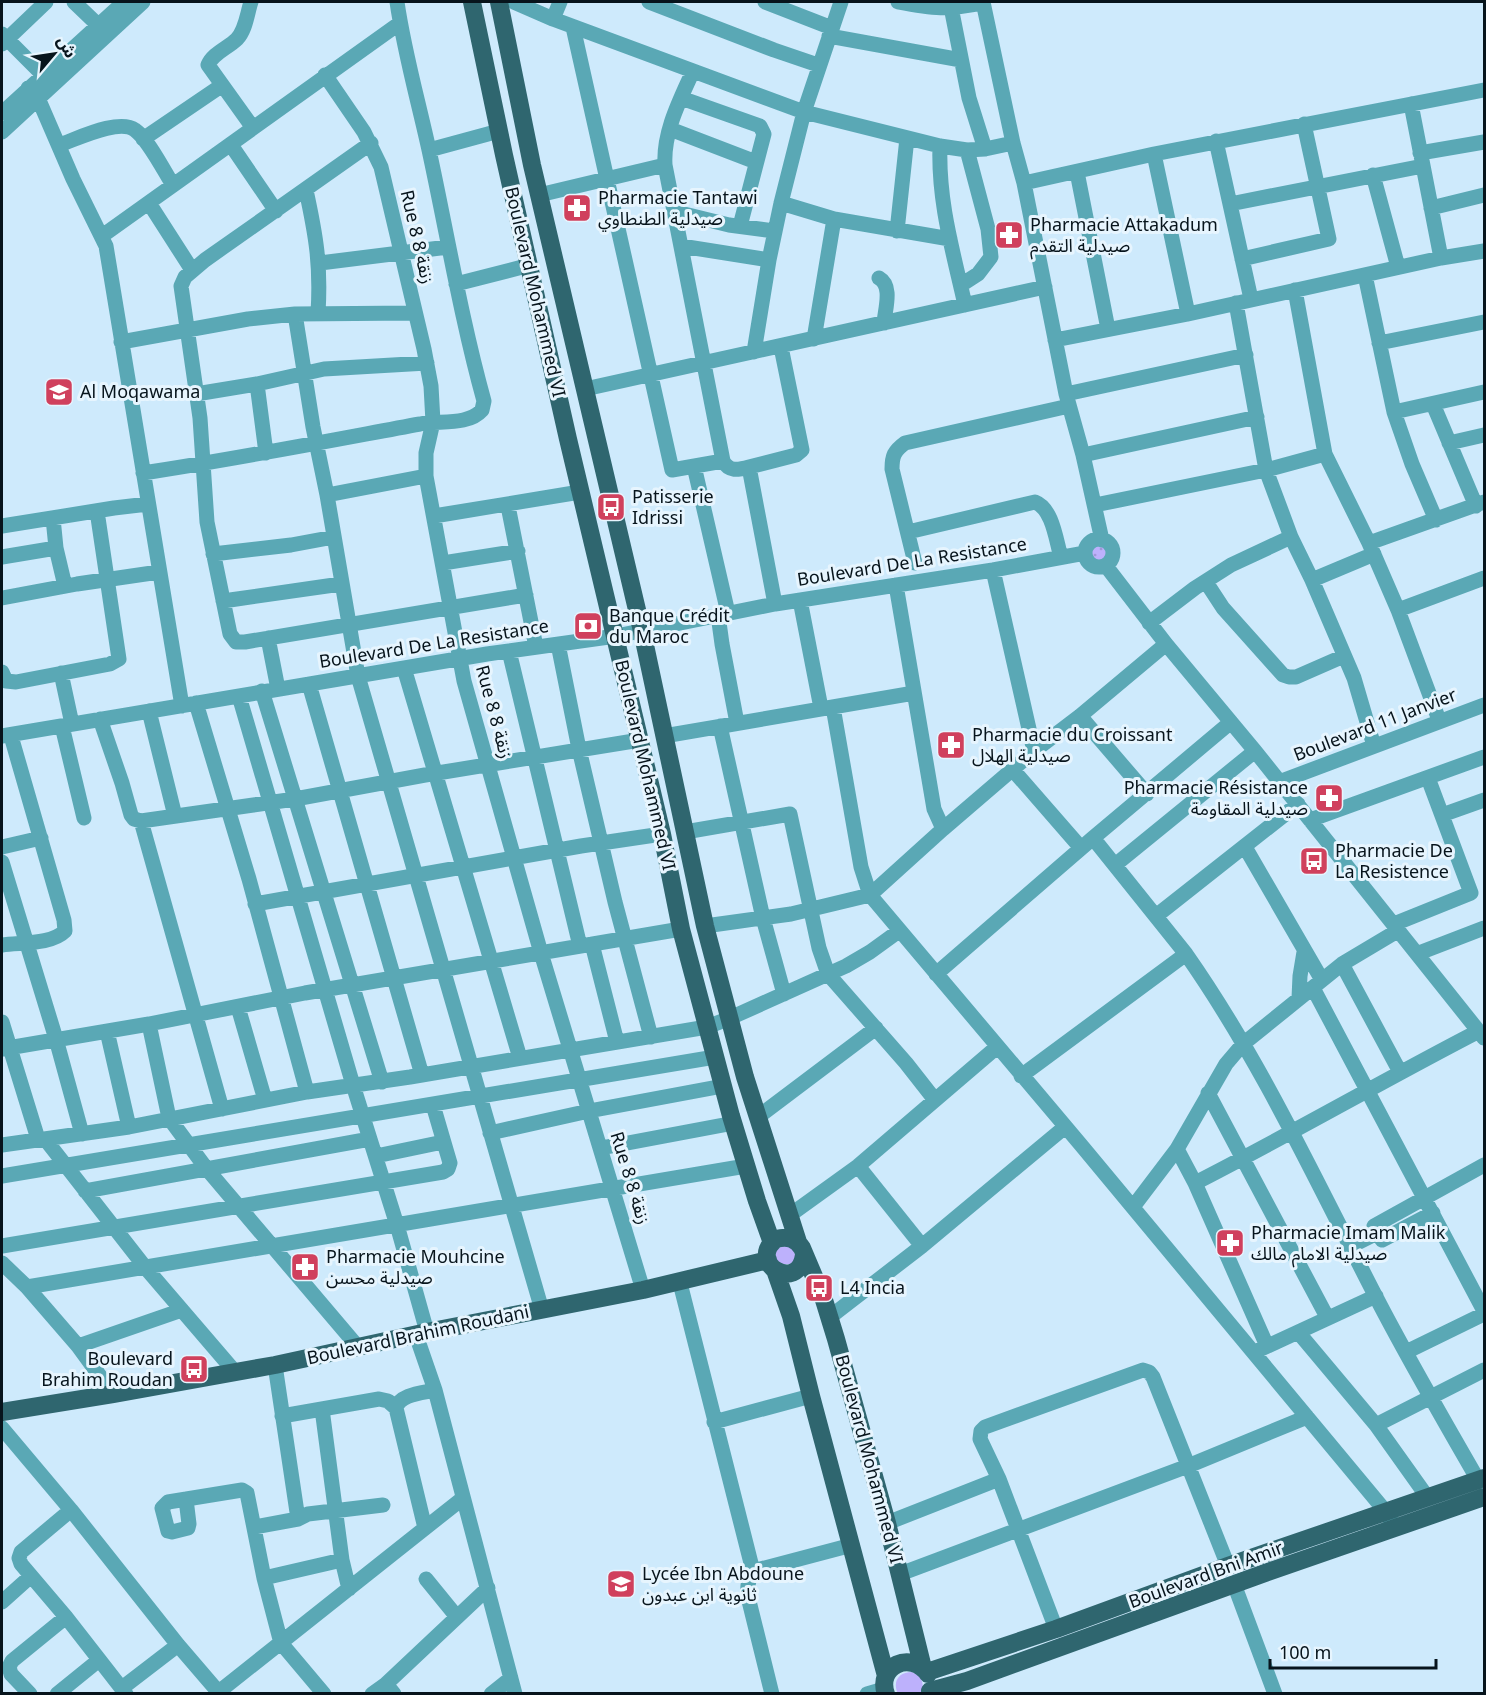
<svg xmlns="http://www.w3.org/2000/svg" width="1486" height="1695" viewBox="0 0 1486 1695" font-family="Georgia,'Noto Sans Arabic',serif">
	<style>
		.grass { fill: url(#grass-dots) }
		.green { fill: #bdb1fc }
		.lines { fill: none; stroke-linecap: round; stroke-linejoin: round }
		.minor { stroke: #5aa8b5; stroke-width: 15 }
		.major { stroke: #2f666f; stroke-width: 18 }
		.labels { text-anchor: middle; stroke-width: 6; stroke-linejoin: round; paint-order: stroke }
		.poi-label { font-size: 18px; fill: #07141c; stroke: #e7f5fe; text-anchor: start }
		.street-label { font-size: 18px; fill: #07141c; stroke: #e7f5fe }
	</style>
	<defs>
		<pattern id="grass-dots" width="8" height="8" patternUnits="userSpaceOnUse" patternTransform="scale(1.5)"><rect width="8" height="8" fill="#bdb1fc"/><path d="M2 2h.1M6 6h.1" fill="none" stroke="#a197d7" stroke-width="1.8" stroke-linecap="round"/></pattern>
	</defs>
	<rect width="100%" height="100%" fill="#ceeafc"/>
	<path class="grass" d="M1087 553a11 11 0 1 1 22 0a11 11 0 1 1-22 0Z"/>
	<path class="green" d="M791,1242L798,1264H777L775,1250Z
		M912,1672C922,1676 925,1684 921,1693L898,1694C892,1681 899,1672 912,1672Z"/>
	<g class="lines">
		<path class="minor" d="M74,2L98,25
			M251,2C247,14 246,29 237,39C228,48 213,53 208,65L253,128
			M514,2L553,19L804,112L940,146L967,150L985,149L1013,143
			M649,2L774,50L818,65
			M765,2L832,28
			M898,2C934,9 947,10 983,3
			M950,2L969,98L985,149
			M983,2L1013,143L1024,183L1066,394L1083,455L1102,540
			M553,19L560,2
			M573,27L672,470L723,461L665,165C663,132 680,100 693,71
			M2,34L43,75
			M829,36L961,60
			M2,44L46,2
			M325,75L364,132L381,167L424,349L431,386L433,422L426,453V476L464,681L541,953L643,1290
			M28,88L38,98L73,179L106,246L182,706
			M681,98L760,126L764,134L740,226
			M1411,104L1441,258
			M2,113L124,2
			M670,129L756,162
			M2,132L143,2
			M143,139L221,86
			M1216,141L1251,299
			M371,143L205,260L185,277L181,286L200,418L207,522L230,634L236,642H245L526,595
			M59,145C77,139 119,118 135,130C148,139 164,171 173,185
			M231,145L276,211
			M940,146C938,202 953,251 965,305
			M429,150L499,131
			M1420,153L1484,142
			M1154,154L1484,90
			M1077,172L1108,329
			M1373,175L1398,267
			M1024,183L1154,154L1188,314
			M306,190C316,236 321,265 318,313
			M539,195L665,165
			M149,203L192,270
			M781,203L834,219L950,239
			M1230,204L1423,166
			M1431,208L1484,195
			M676,212L729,225L774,231
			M897,231L907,138
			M102,236L400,23
			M681,246L769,260
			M1242,259L1329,239L1304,124
			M320,263L448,247
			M1365,275L1394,412L1412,464L1436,520
			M879,278C893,286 885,309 884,323
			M456,284L530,265
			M961,285L978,274L991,257L988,229L967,150
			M1295,290L1325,454L1369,543L1398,610L1439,720
			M1236,303L1266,470L1291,537L1312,580L1354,678L1374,746
			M295,314L414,313
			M814,339L834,219
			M1055,340L1188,314L1441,258L1484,251
			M121,342L248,319L295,314L313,427L327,495L358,676L542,1310
			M1379,343L1484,322
			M754,352L769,260L781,203L804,112L841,2
			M257,384L266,453
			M585,389L1045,287
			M196,394L257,384L324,369L427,363
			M1066,394L1246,355
			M1433,404L1476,506
			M1394,412L1484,392
			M1449,443L1484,435
			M1083,455L1257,417
			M723,461C729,472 738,470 749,467
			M694,466L728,613
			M143,473C236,459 328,441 420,424C439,420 468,426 482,410L484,401C461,318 447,233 429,150C418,100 404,51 397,2
			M327,495L426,476
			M1095,505L1266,470L1325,454
			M508,506L536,647
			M434,516L580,492
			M53,518L56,548L65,586
			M2,526L114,508L148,504
			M908,532L1035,502C1053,509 1056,541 1061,557
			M1085 553a14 14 0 1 1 28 0a14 14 0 1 1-28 0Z
			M1369,543L1484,502
			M213,554L291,545L334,537
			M2,557L56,548
			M443,563L518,551
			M915,563L892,469C892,456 894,451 905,443L1069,406
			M1106,566L1166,644L1255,751L1484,1038
			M993,570L1034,751
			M1312,580L1374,554
			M1206,582L1223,608L1283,675L1289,677H1296L1344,656
			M896,585L934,809L943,829
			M2,598L77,584L159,572
			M800,600L821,708
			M223,601L341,584
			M775,604L749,467L796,455L802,450L781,347
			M1398,610L1484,578
			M718,615L722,644L737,723
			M1149,623L1195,588L1231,565L1291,537
			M268,638L278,689
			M558,644L579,749L615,902L651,1037
			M509,651L580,946
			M404,668L520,1058
			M2,672L6,681L16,682L110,664L119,659L97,511
			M61,673L72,724
			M309,684L422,1075
			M262,691L382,1082
			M239,696L353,1085L397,1225L427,1332
			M196,703L249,879L307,1092
			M833,707L861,867L870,895L1081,1145L1386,1512L1391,1521
			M149,711L175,816
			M1080,716L1147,794
			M100,719L122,783L131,815L134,819L141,821L295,799L425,775L640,740
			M62,726L84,818
			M720,726L763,918L784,994
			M2,736L487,654L616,636L775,604L993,570L1085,553
			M664,736L914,693
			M1013,770L1081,848
			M1279,782L1484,705
			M1442,815L1484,800
			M1310,820L1484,757
			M141,821L222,1109
			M685,832L790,814L819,948L828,974L906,1063L935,1100
			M2,847L41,838
			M1245,847L1322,980
			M2,862L56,1039L82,1134
			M1115,865L1255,751
			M255,904L581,846L662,834
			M1156,916L1298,804
			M1394,924L1471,893L1428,778
			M705,926L791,914L870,895L943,829L1034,751L1080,716L1166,644
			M592,944L617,1042
			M2,945C20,942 51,945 65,931L64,920L11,736
			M1419,953L1484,928
			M1186,954C1261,1061 1316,1181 1376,1297C1408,1359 1443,1419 1478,1480
			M1342,964L1400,1072
			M936,974L1093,838L1231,722
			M1313,988L1484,1311
			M1299,998L1300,976L1304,952
			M238,1007L265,1100
			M2,1022L38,1139
			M149,1024L169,1118L206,1168L358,1347
			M107,1031L129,1127
			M2,1049L149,1024L305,993L681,929
			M1021,1076L1186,954L1093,838
			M1208,1093L1327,1317
			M758,1117L876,1028
			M490,1133L589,1111L723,1086
			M45,1139L145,1267L235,1372
			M2,1145L129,1127L307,1092L410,1077L707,1027L730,1018L846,966L870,952L899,931
			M601,1148L734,1123
			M1177,1149L1195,1183L1267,1346
			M376,1156L443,1142
			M858,1166L922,1246
			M2,1176L715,1057
			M1195,1183C1291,1134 1384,1080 1479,1031
			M85,1191L370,1139
			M1133,1207L1177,1149L1226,1064L1243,1044L1342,964L1399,930
			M1433,1213L1382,1240L1374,1226L1484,1165
			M790,1215L858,1166L997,1047
			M2,1246L443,1172L448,1169L450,1163L433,1105
			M1351,1246L1377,1233
			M2,1263L27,1287L78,1346L113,1394
			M680,1283L753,1571C747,1581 747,1589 749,1601L772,1694
			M27,1287L746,1166
			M830,1317L922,1246L1065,1127
			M1298,1332L1376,1425L1428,1498
			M416,1335L435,1390L515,1694
			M78,1346L182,1310
			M1259,1350L1376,1296
			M1406,1352L1484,1314
			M275,1365L298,1519
			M322,1409L342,1560L349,1589
			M282,1416L379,1399L388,1401L396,1408
			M714,1422L811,1396
			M1376,1425L1484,1370
			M2,1428L71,1510L178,1645L220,1694
			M186,1499L189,1524L188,1528L172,1532L168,1531L162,1508L168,1502L242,1490L247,1493L264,1578L281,1643L324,1694
			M71,1510L21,1552L19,1558L21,1564L66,1617L126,1694
			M887,1523L999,1479
			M254,1527L298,1519L308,1514L383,1505
			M425,1528L396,1408C400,1394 422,1393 435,1390
			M753,1571L852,1545
			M900,1574L1188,1466L1307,1417
			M264,1578L342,1560
			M426,1579L457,1617
			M1234,1584L1275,1694
			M2,1602L31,1576
			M1056,1629L999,1479L980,1439L981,1431L985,1427L1143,1370L1149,1372L1153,1377L1228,1566
			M386,1684L488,1588
			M122,1688L178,1645
			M30,1694L11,1674L9,1667L12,1661L66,1617
			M57,1694L99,1660
			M216,1694L463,1498
			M372,1694L386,1684L394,1694
			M491,1694L511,1678
			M867,1694L884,1689"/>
		<path class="major" d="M472,2L504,155L568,439L662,834L681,929L731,1116L757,1201L772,1243
			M499,2L532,165L642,631L705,926L745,1077L798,1242
			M804,1255C798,1294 746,1263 776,1239C787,1236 796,1238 802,1248L824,1300L836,1339L887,1523L923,1668
			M775,1270L791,1316L811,1396L886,1676
			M2,1412L113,1394L275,1365L427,1332L643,1290L768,1260
			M927,1672L1056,1629L1228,1566L1484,1478
			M930,1691L967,1681L1265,1573L1484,1497
			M886,1694C876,1666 911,1650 928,1674"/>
	</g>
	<defs>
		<g id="pharmacy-square" transform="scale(1.5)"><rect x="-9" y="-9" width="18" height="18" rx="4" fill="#d0405d" stroke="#e7f5fe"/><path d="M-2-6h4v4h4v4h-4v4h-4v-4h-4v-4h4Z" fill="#fff"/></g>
		<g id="school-square" transform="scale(1.5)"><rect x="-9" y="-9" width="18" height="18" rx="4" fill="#d0405d" stroke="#e7f5fe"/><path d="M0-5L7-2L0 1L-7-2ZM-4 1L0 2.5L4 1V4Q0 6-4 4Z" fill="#fff"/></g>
		<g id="bus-square" transform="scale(1.5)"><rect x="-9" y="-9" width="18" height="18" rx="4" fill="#d0405d" stroke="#e7f5fe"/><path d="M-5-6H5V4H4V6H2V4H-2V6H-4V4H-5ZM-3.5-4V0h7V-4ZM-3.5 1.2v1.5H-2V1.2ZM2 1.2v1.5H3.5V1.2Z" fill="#fff"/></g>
		<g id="bank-square" transform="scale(1.5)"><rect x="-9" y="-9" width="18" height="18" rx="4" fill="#d0405d" stroke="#e7f5fe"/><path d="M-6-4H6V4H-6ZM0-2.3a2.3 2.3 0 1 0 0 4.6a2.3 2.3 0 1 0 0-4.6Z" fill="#fff"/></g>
	</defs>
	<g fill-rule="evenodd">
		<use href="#pharmacy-square" x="577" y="208"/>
		<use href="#pharmacy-square" x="1009" y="235"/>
		<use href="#school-square" x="59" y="392"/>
		<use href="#bus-square" x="611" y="507"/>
		<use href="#bank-square" x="588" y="626"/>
		<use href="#pharmacy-square" x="951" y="745"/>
		<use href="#pharmacy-square" x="1329" y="798"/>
		<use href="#bus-square" x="1314" y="861"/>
		<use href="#pharmacy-square" x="1230" y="1243"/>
		<use href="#pharmacy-square" x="305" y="1267"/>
		<use href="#bus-square" x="819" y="1288"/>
		<use href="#bus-square" x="194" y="1369"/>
		<use href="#school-square" x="621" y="1584"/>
	</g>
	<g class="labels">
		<g class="poi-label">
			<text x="598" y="204">Pharmacie Tantawi<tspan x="598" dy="21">صيدلية الطنطاوي</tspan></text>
			<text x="1030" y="231">Pharmacie Attakadum<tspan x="1030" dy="21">صيدلية التقدم</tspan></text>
			<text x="80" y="398">Al Moqawama</text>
			<text x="632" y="503">Patisserie<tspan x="632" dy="21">Idrissi</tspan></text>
			<text x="609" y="622">Banque Crédit<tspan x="609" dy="21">du Maroc</tspan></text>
			<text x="972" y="741">Pharmacie du Croissant<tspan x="972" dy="21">صيدلية الهلال</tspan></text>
			<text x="1308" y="794" text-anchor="end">Pharmacie Résistance<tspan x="1308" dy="21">صيدلية المقاومة</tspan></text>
			<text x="1335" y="857">Pharmacie De<tspan x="1335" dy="21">La Resistence</tspan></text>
			<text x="1251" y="1239">Pharmacie Imam Malik<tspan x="1251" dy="21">صيدلية الامام مالك</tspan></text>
			<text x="326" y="1263">Pharmacie Mouhcine<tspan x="326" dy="21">صيدلية محسن</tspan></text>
			<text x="840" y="1294">L4 Incia</text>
			<text x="173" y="1365" text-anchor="end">Boulevard<tspan x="173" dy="21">Brahim Roudan</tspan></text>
			<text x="642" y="1580">Lycée Ibn Abdoune<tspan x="642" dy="21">ثانوية ابن عبدون</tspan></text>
		</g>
		<g class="street-label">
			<text transform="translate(417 237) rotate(77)" y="6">Rue 8 8 زنقة</text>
			<text transform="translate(535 292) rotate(77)" y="6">Boulevard Mohammed VI</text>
			<text transform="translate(912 562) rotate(-9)" y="6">Boulevard De La Resistance</text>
			<text transform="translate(434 644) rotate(-9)" y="6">Boulevard De La Resistance</text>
			<text transform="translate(494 712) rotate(75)" y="6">Rue 8 8 زنقة</text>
			<text transform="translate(1375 725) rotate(-21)" y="6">Boulevard 11 Janvier</text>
			<text transform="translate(645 765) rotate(77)" y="6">Boulevard Mohammed VI</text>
			<text transform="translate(630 1178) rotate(73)" y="6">Rue 8 8 زنقة</text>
			<text transform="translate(418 1335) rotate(-12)" y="6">Boulevard Brahim Roudani</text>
			<text transform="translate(869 1459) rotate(75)" y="6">Boulevard Mohammed VI</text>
			<text transform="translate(1206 1575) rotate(-20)" y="6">Boulevard Bni Amir</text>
		</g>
	</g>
	<rect width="1486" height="1695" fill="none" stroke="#07141c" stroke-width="6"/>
	<g transform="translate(54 54) rotate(61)" stroke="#e7f5fe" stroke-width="4.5" paint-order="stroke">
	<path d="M0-4.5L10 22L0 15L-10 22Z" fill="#07141c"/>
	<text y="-9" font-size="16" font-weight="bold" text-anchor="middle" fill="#07141c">ش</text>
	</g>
	<path d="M1270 1659v9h166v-9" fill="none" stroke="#07141c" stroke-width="3"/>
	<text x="1279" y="1659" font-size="18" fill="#07141c" stroke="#e7f5fe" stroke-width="4.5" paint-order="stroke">100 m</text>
</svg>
